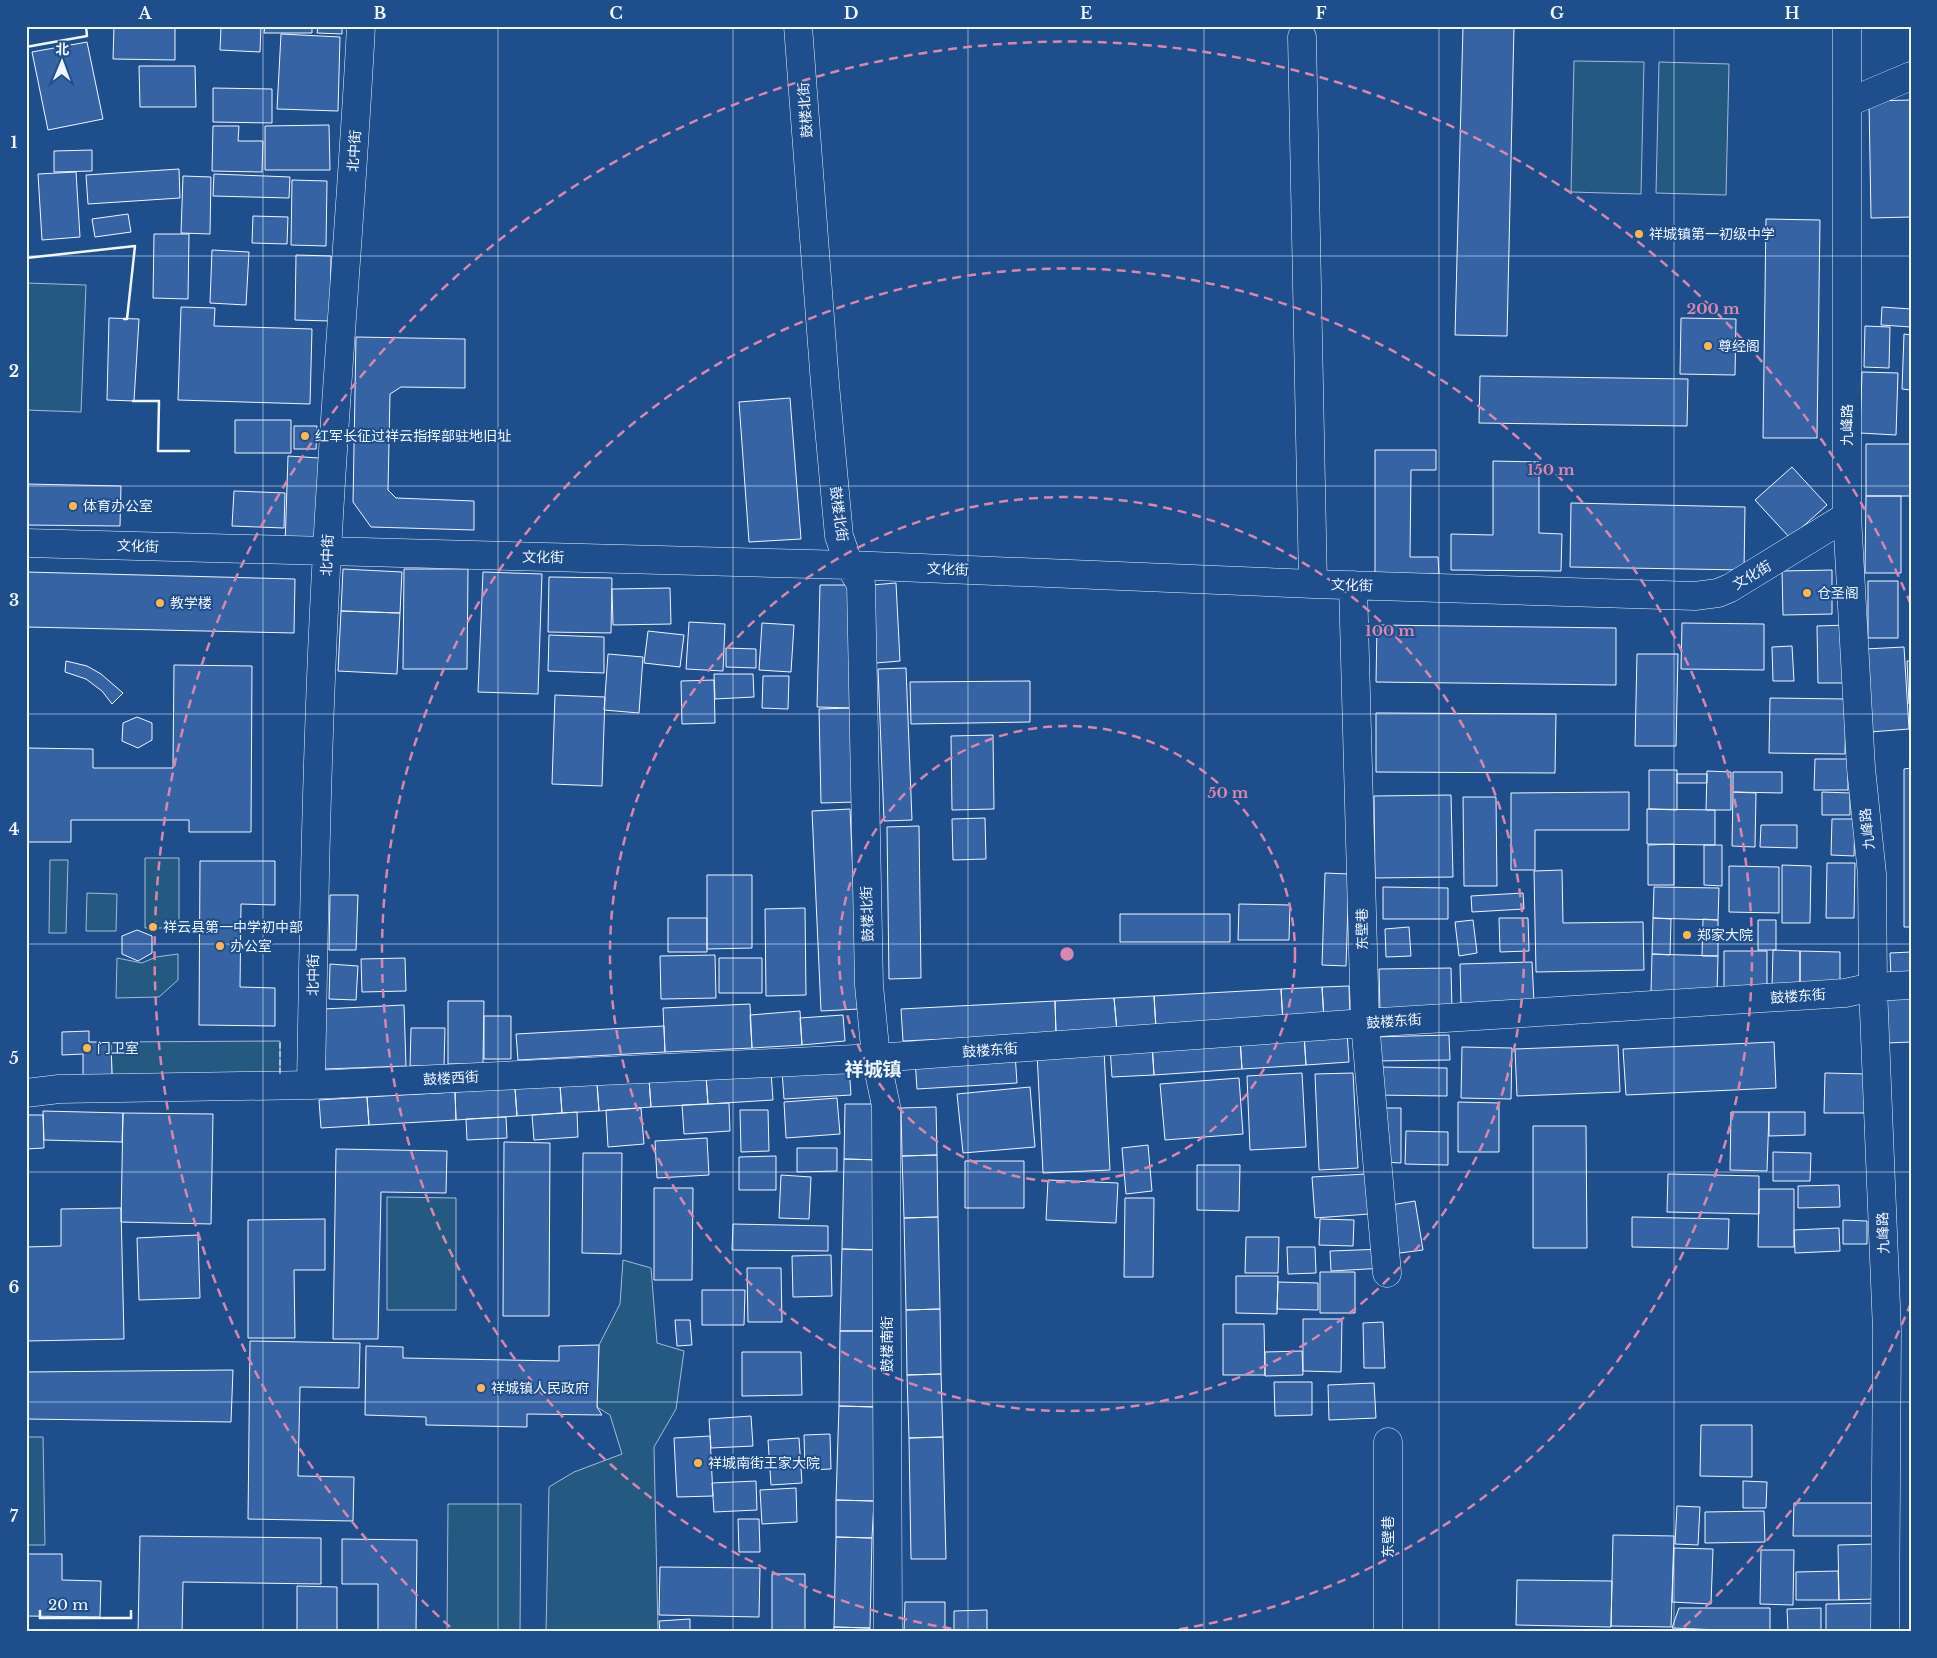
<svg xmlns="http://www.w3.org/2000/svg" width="1937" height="1658" viewBox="0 0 1937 1658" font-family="'Libre Baskerville','Noto Sans SC',serif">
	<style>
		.green { fill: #245a82; stroke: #a8bbd7 }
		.building { fill: #3563a3; stroke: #f2f6ff }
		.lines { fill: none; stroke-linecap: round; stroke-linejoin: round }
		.minor-casing { stroke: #f2f6ff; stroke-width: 29 }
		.minor { stroke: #1f4e8c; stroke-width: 28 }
		.fence { stroke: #f2f6ff; stroke-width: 1; stroke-dasharray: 6 2.5; stroke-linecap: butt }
		.wall { stroke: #f2f6ff; stroke-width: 2.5 }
		.grid { fill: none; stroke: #f2f6ff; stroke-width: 1; stroke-opacity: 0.55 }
		.ring { fill: none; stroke: #da87ad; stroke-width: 2.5; stroke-dasharray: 9 6 }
		.poi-dot { fill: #ffb74d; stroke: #1f4e8c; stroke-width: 2 }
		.labels { text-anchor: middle; stroke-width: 4; stroke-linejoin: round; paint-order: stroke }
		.street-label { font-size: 14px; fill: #f2f6ff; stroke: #1f4e8c }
		.poi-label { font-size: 14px; fill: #f2f6ff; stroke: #1f4e8c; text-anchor: start }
		.district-label { font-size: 19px; font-weight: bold; fill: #f2f6ff; stroke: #1f4e8c }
		.centre { fill: #da87ad; stroke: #1f4e8c; stroke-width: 2.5 }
		.ring-label { font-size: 15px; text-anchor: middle; font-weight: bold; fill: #da87ad; stroke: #1f4e8c; stroke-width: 4; stroke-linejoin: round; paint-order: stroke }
		.neatline { fill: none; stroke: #f2f6ff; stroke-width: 2 }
		.grid-label { font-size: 16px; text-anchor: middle; font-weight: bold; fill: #f2f6ff }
	</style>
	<rect width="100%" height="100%" fill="#1f4e8c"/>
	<path class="green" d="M1574,61L1644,62L1641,194L1571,192Z
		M1659,62L1729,64L1726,195L1656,193Z
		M26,283L86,285L81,412L26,410Z
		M145,858H179V928H145Z
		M50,860H68L66,933H49Z
		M87,893L117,894L116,931H86Z
		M178,954V980L159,997L116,998L117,958L142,963L156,957Z
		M280,1041V1074L112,1075L111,1042Z
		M387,1197L456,1198V1310H387Z
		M623,1260L651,1268L657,1343L684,1351L676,1409L654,1447L658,1632H546L549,1487L574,1472L622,1454L610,1415L597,1407L599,1345L620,1304Z
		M26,1437H43L45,1545H26Z
		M448,1504H521L520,1632H447Z"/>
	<path class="building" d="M114,26H175V60L113,59Z
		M221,26H261L260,52L220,50Z
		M265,26H312V33H264Z
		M318,26H342V34L317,33Z
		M1463,26H1514L1507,336L1455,335Z
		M281,34L340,37L338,111L277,109Z
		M87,42L103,119L48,130L32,52Z
		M139,66H195L196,107H140Z
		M213,88L272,89V123L213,122Z
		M1911,100V217L1871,218L1869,101Z
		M329,125L330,170H265V126Z
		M213,126H239L238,141H263L262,172L212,171Z
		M92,150V171L54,172V151Z
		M179,169L180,198L88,204L86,175Z
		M76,172L80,237L42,240L38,174Z
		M214,174L290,177L289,198L213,196Z
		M183,176L211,177L210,234L181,233Z
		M292,180L327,181L326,246L291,245Z
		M128,214L131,232L95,237L92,219Z
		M253,216L288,217L287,244L252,243Z
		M1766,219L1820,220L1817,438H1763Z
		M154,234H189L188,299L153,298Z
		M212,250L249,252L246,305L210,303Z
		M296,255L331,256L330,321L295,320Z
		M181,307L215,308L214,326L312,329L310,404L178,400Z
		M1882,307L1911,309V327L1881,325Z
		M109,318L139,319L134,401L107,400Z
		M1681,318L1736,319L1735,375L1680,374Z
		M1865,326L1890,327L1889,368L1864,367Z
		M1904,334L1911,335V390L1902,389Z
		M356,337L465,339V388L401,387L390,394L388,490L396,498L474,501V530L371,527L353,502Z
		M1862,372L1898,373L1896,435L1860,433Z
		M1480,376L1688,379L1687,426L1479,423Z
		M790,398L801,539L749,542L739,402Z
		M235,420H291V453H235Z
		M294,426H317L316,449H294Z
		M1866,444H1911V496H1866Z
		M1375,450H1436V470H1411L1410,557H1438L1439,574H1375Z
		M288,456L319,458L317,548L285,546Z
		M1493,461L1539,462V533L1562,534L1561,571L1451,570V534L1493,535Z
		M1792,467L1827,505L1790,538L1755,500Z
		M26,484L121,486L120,526L26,525Z
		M234,491L285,493L284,528L232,526Z
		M1866,496H1901V573H1865Z
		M1571,503L1745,507L1744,570L1570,567Z
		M343,569L402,572L400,613L341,611Z
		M404,569H468L467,669H403Z
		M1832,570V614L1783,615L1782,571Z
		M26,572L295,579L294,633L26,627Z
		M483,572L542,574L538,694L478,692Z
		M549,577L612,578L611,633L548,632Z
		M1868,581H1898V638H1868Z
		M896,583L900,661L876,663L872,585Z
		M820,585H855L853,708L817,707Z
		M670,588L671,624L613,625L612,589Z
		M341,611L400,613L397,674L338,671Z
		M689,622L725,624L723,671L686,669Z
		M762,623L794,625L791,672L759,670Z
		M1682,623L1764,624V670L1681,669Z
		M1377,625L1616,628V685L1376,682Z
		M1847,625L1848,683H1818L1817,626Z
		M648,631L684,635L680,667L644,663Z
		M549,635L604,637V673L548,671Z
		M1792,646L1794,681H1773L1772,647Z
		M1904,647L1909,729L1870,732L1865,649Z
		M726,648L756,649V668L726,667Z
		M608,654L643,657L639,713L604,710Z
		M1637,654H1678L1676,746H1635Z
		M66,661L87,666L101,674L123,693L112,704L102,691L86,679L65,672Z
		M1907,661H1911V704H1909Z
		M174,665L252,666L251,832H189V820H71V842H26V748L93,749V768H173Z
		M906,668L912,820L884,821L878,669Z
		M714,674H753L754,697L715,699Z
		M763,676H789L788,709L762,708Z
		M714,680L715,723L682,724L681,681Z
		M1030,681V722L911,724L910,682Z
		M555,695L605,697L602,786L552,784Z
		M1770,698L1846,699L1845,754L1769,753Z
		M853,708L855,802L821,803L819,709Z
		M1376,713L1556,714L1555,773L1376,772Z
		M137,717L152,723V740L138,748L122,741L123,723Z
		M993,735L994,809L952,810L951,736Z
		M1815,759H1848V790H1814Z
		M1911,768V927H1904V769Z
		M1649,770H1677V810L1649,809Z
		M1707,771L1731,772V810H1706Z
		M1733,772H1782V793L1733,792Z
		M1677,774H1707V783H1677Z
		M1629,792V830H1535V870H1511V793Z
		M1733,792L1756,793L1755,847L1732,846Z
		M1822,792L1850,793V815H1822Z
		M1451,795L1453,877L1375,878L1374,796Z
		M1463,797H1496L1497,886H1464Z
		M850,809L859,1009L821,1011L812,811Z
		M1647,809L1715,810V845L1647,844Z
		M985,818L986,859L953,860L952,819Z
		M1832,819H1855L1854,856L1831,855Z
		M1761,825H1797V848L1760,847Z
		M919,826L921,978L889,979L887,827Z
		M1674,844V885H1648V845Z
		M1704,845H1722V886L1704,885Z
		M200,861H275V905L241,904L240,987L275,988V1026L199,1025Z
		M1827,863H1855L1854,918H1826Z
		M1782,865L1811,866L1810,923H1782Z
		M1729,866L1779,867V913L1729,912Z
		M1562,870L1563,923L1643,922L1644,970L1536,972L1534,871Z
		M1325,873L1349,874L1346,966L1322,965Z
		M707,875H752V948L707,949Z
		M1383,887L1448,888V919H1383Z
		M1654,887L1719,888L1718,920L1653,918Z
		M1523,893L1524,909L1472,912L1471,896Z
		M330,895H358L356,950H329Z
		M1239,904L1290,905L1289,940H1238Z
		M805,908L806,995L766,996L765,909Z
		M1120,914H1230V942H1120Z
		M668,918H707V952H668Z
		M1499,918H1528L1529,951L1500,952Z
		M1653,918L1671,919L1670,955L1652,954Z
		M1703,919L1718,920V956H1702Z
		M1473,920L1477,953L1459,956L1455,922Z
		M1758,920H1776V950H1758Z
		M1409,927L1411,956L1386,957L1385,929Z
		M137,930L152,936V953L138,961L122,954V936Z
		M1773,950L1800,951V988L1772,987Z
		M1724,951H1767V990H1724Z
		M1800,951L1840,952V988H1800Z
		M1911,952V977L1891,978L1890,953Z
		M1652,954L1718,956L1717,993L1651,992Z
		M715,955L716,998L661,999L660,956Z
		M405,958L406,991L362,992L361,959Z
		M719,958H762V993H719Z
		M1532,962L1534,1002L1461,1005L1460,964Z
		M330,964L358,966L356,1000L329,999Z
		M1451,968L1452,1010L1380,1012L1379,969Z
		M1349,986L1350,1018L1324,1019L1322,987Z
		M1322,987L1324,1019L1283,1022L1281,989Z
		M1281,989L1283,1022L1156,1028L1154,996Z
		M1154,996L1156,1028L1117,1031L1114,998Z
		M1911,997V1042L1887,1043L1885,998Z
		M1114,998L1117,1031L1056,1034L1055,1001Z
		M448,1001H484L483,1064H448Z
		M1055,1001L1056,1034L903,1041L901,1009Z
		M750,1004L752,1048L665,1052L663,1008Z
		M404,1005L406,1066L325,1069L323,1009Z
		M800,1011L802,1045L752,1048L750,1015Z
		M843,1015L845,1041L802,1045L800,1018Z
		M484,1016H511V1059H484Z
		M664,1026L665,1052L518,1060L516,1034Z
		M411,1028H445L444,1066H410Z
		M89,1031V1042H111L112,1075H83V1054L62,1055V1032Z
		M1347,1032L1349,1062L1306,1065L1304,1035Z
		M1304,1035L1306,1065L1242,1069L1240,1039Z
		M1449,1035L1450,1060L1372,1061V1037Z
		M1240,1039L1242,1069L1154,1075L1152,1044Z
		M1774,1042L1776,1088L1626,1095L1623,1049Z
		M1152,1044L1154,1075L1112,1077L1110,1047Z
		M1618,1045L1620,1092L1517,1096L1515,1049Z
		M1462,1047L1512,1048L1511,1099L1461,1098Z
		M1104,1050L1110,1170L1043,1173L1037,1053Z
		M1015,1053L1017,1083L917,1089L915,1059Z
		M849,1066L851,1095L784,1099L782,1071Z
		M1376,1067L1447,1068V1096L1376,1095Z
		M771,1072L773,1100L708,1104L706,1076Z
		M1302,1073L1306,1147L1250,1150L1247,1076Z
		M1353,1073L1358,1168L1319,1170L1315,1074Z
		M1825,1073L1868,1074L1867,1113H1824Z
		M706,1076L708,1104L651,1107L649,1079Z
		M1239,1078L1243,1134L1165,1140L1160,1084Z
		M649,1079L651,1107L599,1111L597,1083Z
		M597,1083L599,1111L562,1113L560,1085Z
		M560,1085L562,1113L517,1116L515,1088Z
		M1030,1087L1035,1147L963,1153L957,1094Z
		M515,1088L517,1116L456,1120L455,1092Z
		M455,1092L456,1120L369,1125L367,1097Z
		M367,1097L369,1125L321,1128L319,1100Z
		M837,1098L840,1134L786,1138L784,1102Z
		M1458,1102L1499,1103V1152H1458Z
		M729,1103L730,1131L684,1134L682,1105Z
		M845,1104H882L881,1160L844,1159Z
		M936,1107L937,1155L902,1156L901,1108Z
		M641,1108L644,1144L608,1147L606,1110Z
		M1382,1108H1401V1163L1382,1162Z
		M740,1110H768L769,1151L741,1152Z
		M43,1111L123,1113L122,1142L44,1140Z
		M577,1112L578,1137L534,1140L532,1115Z
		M1731,1112H1769L1767,1171L1730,1170Z
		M1769,1112H1805V1135L1769,1136Z
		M123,1113L213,1114L211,1224L121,1222Z
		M26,1115H43L44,1148L26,1149Z
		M506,1117L507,1138L467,1140L466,1119Z
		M1533,1126H1586L1587,1248H1533Z
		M1406,1131L1448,1132V1165L1405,1164Z
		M707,1138L709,1175L657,1178L655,1141Z
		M504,1142L550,1143L549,1316H503Z
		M1148,1145L1152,1191L1126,1194L1122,1148Z
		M797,1148H837V1171L797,1172Z
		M336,1149L447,1151L446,1193L381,1192L378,1339H333Z
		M1773,1152L1811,1153L1810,1181H1773Z
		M583,1153H622L621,1254L582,1253Z
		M937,1155L938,1217L904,1218L902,1156Z
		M776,1156V1190H739V1157Z
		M844,1159L881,1160L879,1250L842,1249Z
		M965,1161H1024V1208H965Z
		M1197,1165H1240L1239,1211L1197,1210Z
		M1366,1174L1369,1214L1315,1218L1312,1177Z
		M1668,1174L1759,1176V1214L1667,1212Z
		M781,1175L811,1177L809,1219L779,1218Z
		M1048,1180L1118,1183L1116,1223L1046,1220Z
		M1839,1185L1840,1207L1798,1208V1186Z
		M654,1188H693L692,1280H654Z
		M1759,1189H1794V1247H1758Z
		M1125,1198H1154L1153,1277H1124Z
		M1415,1201L1423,1250L1392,1254L1385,1206Z
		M121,1208L124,1339L26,1341V1247L61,1246V1209Z
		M938,1217L940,1309L906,1310L904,1218Z
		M1632,1217L1729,1219L1728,1249L1632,1247Z
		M325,1219V1270H294L295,1338H248V1220Z
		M1320,1219L1354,1220L1353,1246L1319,1245Z
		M1843,1220L1867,1221V1244H1843Z
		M733,1224L828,1226V1251L732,1250Z
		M1839,1228L1840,1251L1795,1253L1794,1230Z
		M198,1235L200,1298L139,1300L137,1238Z
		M1246,1237H1279L1278,1273H1245Z
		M1287,1247H1315L1316,1273L1288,1274Z
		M842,1249L879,1250L877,1331H840Z
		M1384,1249L1385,1268L1331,1271L1330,1251Z
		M831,1255L832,1296L793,1297L792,1256Z
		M747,1268H781L782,1322H748Z
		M1320,1272H1355V1313H1320Z
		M1236,1276H1278L1277,1314L1236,1313Z
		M1278,1282L1318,1283V1310L1277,1309Z
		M702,1290H745L744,1325H702Z
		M940,1309L941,1374L907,1375L906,1310Z
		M1303,1319H1342L1341,1372L1303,1371Z
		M675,1320H690L692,1345L677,1346Z
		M1383,1322L1385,1368H1364L1363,1323Z
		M1223,1324H1264L1265,1375H1223Z
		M840,1331H877L876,1407L839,1406Z
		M250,1341L360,1343L359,1388L300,1387L298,1476L354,1477L353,1521L248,1519Z
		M599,1345L597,1407L602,1415L527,1414V1427L426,1425V1417L365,1415L366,1346L403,1347V1358L559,1361V1346Z
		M1302,1351L1303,1375L1265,1376V1352Z
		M742,1352H801L802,1395L742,1396Z
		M233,1370L231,1422L26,1419V1372Z
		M941,1374L943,1437L909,1438L907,1375Z
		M1274,1382H1312V1415L1275,1416Z
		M1374,1383L1376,1418L1329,1420L1328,1385Z
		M839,1406L876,1407L874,1501L836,1500Z
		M751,1416L753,1446L711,1448L709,1419Z
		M1701,1425H1752V1477L1700,1476Z
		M830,1434L831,1469L805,1470L804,1435Z
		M710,1436L713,1496L677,1497L674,1438Z
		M943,1437L946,1559H911L909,1438Z
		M799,1438L802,1483L771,1485L768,1440Z
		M756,1481L757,1510L714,1512L712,1483Z
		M1743,1481L1767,1482L1766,1508H1743Z
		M796,1488L797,1522L762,1524L760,1490Z
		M836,1500L874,1501L872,1538L836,1537Z
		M1794,1503H1872V1536H1793Z
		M1677,1506L1700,1507L1698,1545L1675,1544Z
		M1764,1511L1765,1542L1705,1543V1512Z
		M738,1519H759L760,1552H739Z
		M1613,1535L1674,1536L1671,1627L1611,1626Z
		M140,1536L321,1538V1584L183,1582L182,1632H138Z
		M836,1537L872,1538L870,1628L834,1627Z
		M342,1539L417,1540L416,1632H378V1584H342Z
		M1875,1544L1876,1599L1839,1600L1838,1545Z
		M1674,1548L1713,1549L1711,1604L1672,1602Z
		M1761,1550H1794L1793,1605L1760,1604Z
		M26,1554H62V1580L101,1581L100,1617L26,1616Z
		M660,1567L760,1568L759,1617L659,1615Z
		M1838,1571L1839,1600H1796V1572Z
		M772,1574H805V1632H772Z
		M1517,1580L1612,1581L1611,1627L1516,1625Z
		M297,1586L337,1587V1632H297Z
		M905,1602H945V1632H904Z
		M1879,1603V1632H1826V1604Z
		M1679,1608H1770V1632L1672,1628Z
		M1821,1608V1630L1788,1631L1787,1609Z
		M987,1610V1632H954V1611Z
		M690,1619V1632H660L659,1621Z
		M834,1627L870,1628V1632H833Z"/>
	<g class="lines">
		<g class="minor-casing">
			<path id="minor" d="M798,26L825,384L839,536L849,565L861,584L869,985L876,1058L886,1106L888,1632
				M1847,26V516L1861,768L1872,874L1873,987L1887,1331L1885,1632
				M1302,37L1313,584
				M1847,103L1911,76
				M26,543L849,565L1313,584L1695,596L1718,593L1730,588L1847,516
				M1353,585L1365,1023L1387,1273
				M311,1085C314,907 317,730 327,552C336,377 352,202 361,26
				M26,1093L59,1089L311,1085L876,1058L1365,1023L1845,993L1873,987L1911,985
				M1388,1442V1632"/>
		</g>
		<use href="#minor" class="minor"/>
		<path class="fence" d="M280,1074V1041"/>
		<path class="wall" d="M26,47L87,36L86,26
			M26,258L135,246L127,319H124
			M133,401H159L158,451H189"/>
	</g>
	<path class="grid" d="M263,26V1632M498,26V1632M733,26V1632M968,26V1632M1204,26V1632M1439,26V1632M1674,26V1632M26,256H1911M26,486H1911M26,714H1911M26,944H1911M26,1172H1911M26,1402H1911"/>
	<g class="ring">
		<circle cx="1067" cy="954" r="228"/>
		<circle cx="1067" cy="954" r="457"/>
		<path d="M966 1631A685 685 0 1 1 1168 1631"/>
		<path d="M1911 1303A913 913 0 0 1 1684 1627M450 1627A913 913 0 1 1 1911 605"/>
	</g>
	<g class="poi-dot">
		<circle cx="1639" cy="234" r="5"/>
		<circle cx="1708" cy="346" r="5"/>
		<circle cx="305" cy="436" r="5"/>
		<circle cx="73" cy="506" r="5"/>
		<circle cx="1807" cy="593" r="5"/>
		<circle cx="160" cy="603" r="5"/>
		<circle cx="153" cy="927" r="5"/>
		<circle cx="1687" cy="935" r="5"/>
		<circle cx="220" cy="946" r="5"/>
		<circle cx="87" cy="1048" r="5"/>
		<circle cx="481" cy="1388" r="5"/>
		<circle cx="698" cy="1463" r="5"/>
	</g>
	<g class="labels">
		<g class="street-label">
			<text transform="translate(805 110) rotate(-94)" y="5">鼓楼北街</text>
			<text transform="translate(354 151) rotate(-86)" y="5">北中街</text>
			<text transform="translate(1847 425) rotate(-90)" y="5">九峰路</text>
			<text transform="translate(839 514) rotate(82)" y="5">鼓楼北街</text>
			<text transform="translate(138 546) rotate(2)" y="5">文化街</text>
			<text transform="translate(327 555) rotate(-87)" y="5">北中街</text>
			<text transform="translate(543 557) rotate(1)" y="5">文化街</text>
			<text transform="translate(948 569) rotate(2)" y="5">文化街</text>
			<text transform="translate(1752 575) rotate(-31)" y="5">文化街</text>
			<text transform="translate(1352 585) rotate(2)" y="5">文化街</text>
			<text transform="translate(1867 829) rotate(-96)" y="5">九峰路</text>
			<text transform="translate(867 914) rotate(-92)" y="5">鼓楼北街</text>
			<text transform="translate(1362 929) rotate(-91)" y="5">东壁巷</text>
			<text transform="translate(313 975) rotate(-89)" y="5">北中街</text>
			<text transform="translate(1798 996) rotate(-4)" y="5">鼓楼东街</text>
			<text transform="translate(1394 1021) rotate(-4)" y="5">鼓楼东街</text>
			<text transform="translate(990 1050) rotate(-4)" y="5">鼓楼东街</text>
			<text transform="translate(451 1078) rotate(-3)" y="5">鼓楼西街</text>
			<text transform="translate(1883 1233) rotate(-92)" y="5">九峰路</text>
			<text transform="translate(887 1344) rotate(-90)" y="5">鼓楼南街</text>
			<text transform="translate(1388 1537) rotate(-90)" y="5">东壁巷</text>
		</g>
		<g class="poi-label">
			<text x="1649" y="239">祥城镇第一初级中学</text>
			<text x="1718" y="351">尊经阁</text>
			<text x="315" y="441">红军长征过祥云指挥部驻地旧址</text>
			<text x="83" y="511">体育办公室</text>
			<text x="1817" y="598">仓圣阁</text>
			<text x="170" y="608">教学楼</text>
			<text x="163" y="932">祥云县第一中学初中部</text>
			<text x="1697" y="940">郑家大院</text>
			<text x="230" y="951">办公室</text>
			<text x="97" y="1053">门卫室</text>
			<text x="491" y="1393">祥城镇人民政府</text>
			<text x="708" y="1468">祥城南街王家大院</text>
		</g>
		<g class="district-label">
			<text x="873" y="1076">祥城镇</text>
		</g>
	</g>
	<circle cx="1067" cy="954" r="8" class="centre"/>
	<g class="ring-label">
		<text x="1713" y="314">200 m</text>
		<text x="1551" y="475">150 m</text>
		<text x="1390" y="636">100 m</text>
		<text x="1228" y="798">50 m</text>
	</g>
	<rect width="1937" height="1658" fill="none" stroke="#1f4e8c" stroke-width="55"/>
	<g transform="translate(62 62) rotate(1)" stroke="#1f4e8c" stroke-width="4" paint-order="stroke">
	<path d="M0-4L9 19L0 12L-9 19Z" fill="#f2f6ff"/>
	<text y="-8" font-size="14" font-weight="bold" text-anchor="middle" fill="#f2f6ff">北</text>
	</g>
	<path d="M40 1610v8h91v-8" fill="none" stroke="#f2f6ff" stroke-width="2.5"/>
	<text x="48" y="1610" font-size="15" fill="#f2f6ff" stroke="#1f4e8c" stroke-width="4" paint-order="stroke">20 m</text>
	<rect x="28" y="28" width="1882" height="1602" class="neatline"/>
	<g class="grid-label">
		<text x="145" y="19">A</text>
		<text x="380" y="19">B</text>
		<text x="616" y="19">C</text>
		<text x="851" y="19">D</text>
		<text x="1086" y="19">E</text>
		<text x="1321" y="19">F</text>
		<text x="1557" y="19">G</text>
		<text x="1792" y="19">H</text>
		<text x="14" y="148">1</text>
		<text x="14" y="377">2</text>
		<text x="14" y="606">3</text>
		<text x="14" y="835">4</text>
		<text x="14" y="1064">5</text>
		<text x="14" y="1293">6</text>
		<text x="14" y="1522">7</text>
	</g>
</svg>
